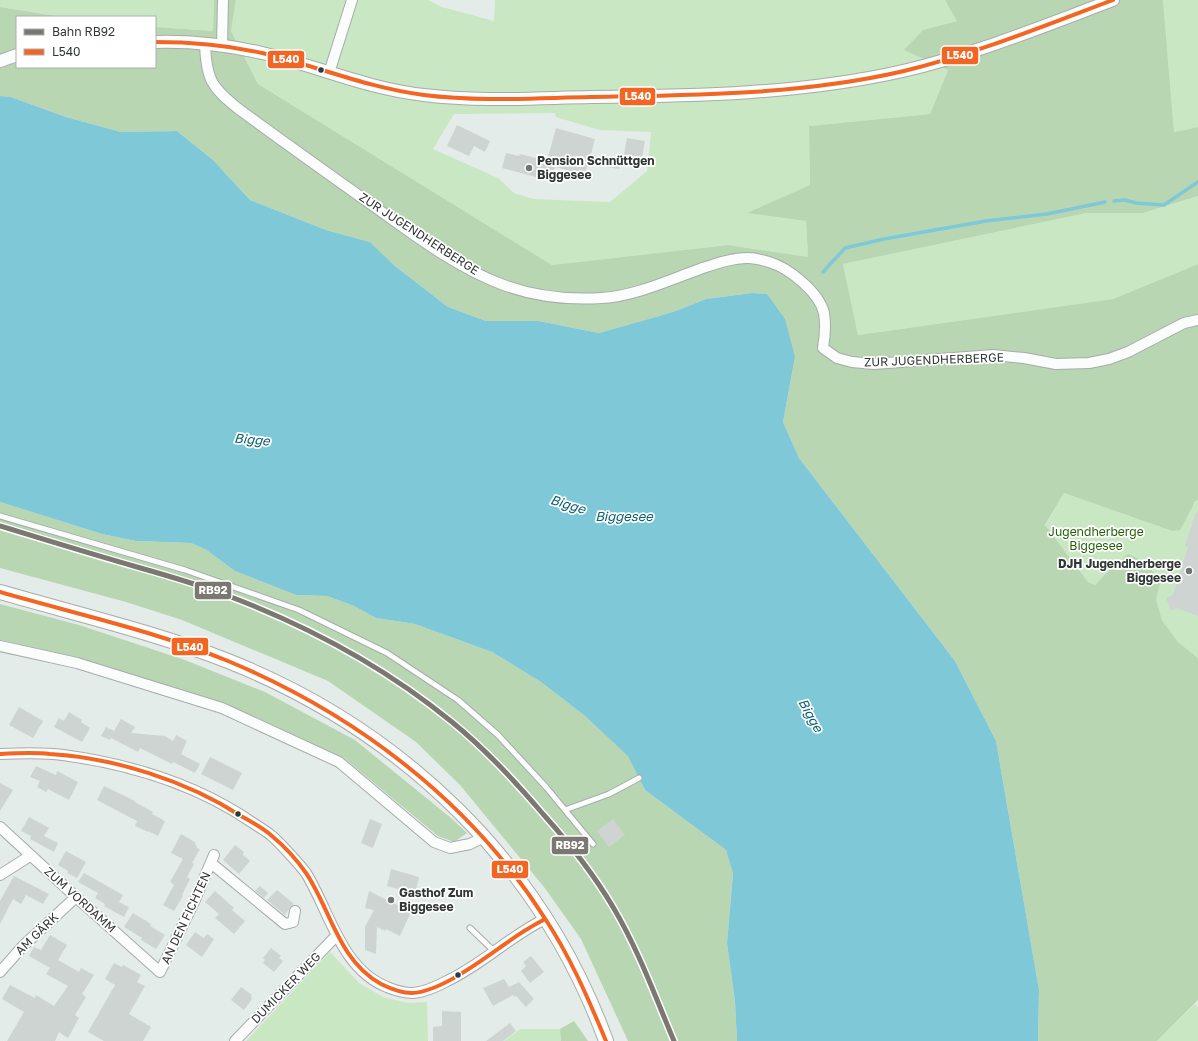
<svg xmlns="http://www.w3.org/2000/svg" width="1198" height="1041" viewBox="0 0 1198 1041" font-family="'Golos Text',sans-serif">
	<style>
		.green { fill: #cae7c4; fill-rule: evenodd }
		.forest { fill: #b9d6b3 }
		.water { fill: #7fc8d8 }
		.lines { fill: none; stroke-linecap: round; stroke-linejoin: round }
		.stream { stroke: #7fc8d8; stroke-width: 3.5 }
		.building { fill: #cdd4d1 }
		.service-casing { stroke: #a6acab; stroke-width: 7 }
		.minor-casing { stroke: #a6acab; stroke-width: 12 }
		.tertiary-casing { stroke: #a6acab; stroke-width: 14 }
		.secondary-casing { stroke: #a6acab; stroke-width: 16 }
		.service { stroke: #fbfcfc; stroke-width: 5 }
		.minor { stroke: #fbfcfc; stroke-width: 10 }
		.tertiary { stroke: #fbfcfc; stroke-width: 12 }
		.secondary { stroke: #fbfcfc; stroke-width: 14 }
		.bus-1-casing { stroke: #fff; stroke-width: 7 }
		.bus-1 { stroke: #f26522; stroke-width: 4 }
		.rail-1-casing { stroke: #fff; stroke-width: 8 }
		.rail-1 { stroke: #7b7872; stroke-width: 5 }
		.bus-dot { fill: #303735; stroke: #fff; stroke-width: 1.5 }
		.poi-dot { fill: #6f7674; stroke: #fff; stroke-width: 1.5 }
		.labels { text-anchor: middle; stroke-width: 3.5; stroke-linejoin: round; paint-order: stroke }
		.poi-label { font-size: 12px; font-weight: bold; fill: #303735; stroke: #fff; text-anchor: start }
		.street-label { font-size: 12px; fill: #303735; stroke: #fff }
		.park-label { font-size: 12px; fill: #235e06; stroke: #fff }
		.water-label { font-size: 13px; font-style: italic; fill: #0a6071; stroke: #fff }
		.line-badge { stroke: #fff; stroke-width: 1.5 }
		.badge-label { font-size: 11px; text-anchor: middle; font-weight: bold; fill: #fff }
	</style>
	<rect width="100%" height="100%" fill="#e4ecea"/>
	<path class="green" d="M0,0H214L213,31L155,27V17H62L0,7Z
		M236,0H428L442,7L494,21L495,0H945L958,21L923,30L905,50L948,70L930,114L809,126L810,185L748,213L806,221L808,257L728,245L552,265L258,84L231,31ZM555,113L556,117L599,130L651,132L647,171L610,202L534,199L514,193L498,178L433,149L454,114Z
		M1163,0H1198V127L1174,132Z
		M1198,196V264L1113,299L858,335L843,264L1087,213H1143Z
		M1064,493L1172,531L1198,500V658L1178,642L1162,620L1156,599L1161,581L1112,567L1095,585L1088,582L1045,526Z
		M330,952L359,983L383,997L408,1003L427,1002L428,1041H246Z
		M1195,1004L1198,1007V1041H1157Z
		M520,1029H560L561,1041H504Z"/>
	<path class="forest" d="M214,0H236L231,31L258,84L552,265L728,245L808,257L806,221L747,213L810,185L809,126L930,114L948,70L904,50L923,30L957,21L945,0H1163L1174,132L1198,127V196L1143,213H1087L843,264L858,335L1113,299L1198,264V500L1195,502L1180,530L1172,531L1064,493L1045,525L1088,582L1095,585L1112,567L1128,554L1144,561L1161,581L1156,599L1162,620L1178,642L1198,658V1000L1157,1041H1038L1039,990L996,741L955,661L799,458L783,422L795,357L767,294L752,293L706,299L673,312L599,333L539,321H486L448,307L395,266L370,242L326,230L250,200L213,160L177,131L121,132L66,117L11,97L0,96V7L62,17H17V67H155V27L213,31Z
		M0,502L102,534L136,541L191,543L205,549L235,571L296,595L327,596L354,606L376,618L415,624L492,652L541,682L585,716L629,756L645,790L726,850L733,872L727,943L735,1002L737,1041H628L581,939L544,887L460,785L416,742L328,681L182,620L126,602L0,568Z
		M0,604L79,625L185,660L265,692L355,740L451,818L467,833L454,842L438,836L344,758L225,703L80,659L0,640Z
		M574,1021L588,1041H561L560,1029Z"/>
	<path class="water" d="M0,96L11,97L66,117L121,132L177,131L213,160L250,200L326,230L370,242L395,266L448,307L486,321H539L599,333L673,312L706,299L752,293L767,294L785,319L795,357L783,422L799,458L955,661L996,741L1039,990L1038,1041H737L735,1002L727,943L733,873L726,850L645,790L628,756L585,716L541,682L492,652L415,624L376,618L354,606L327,596L296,595L235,571L205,549L191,543L136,541L102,534L0,502Z"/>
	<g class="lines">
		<path class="stream" d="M1114,201L1125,200L1136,203L1164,205L1198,182
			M823,272L845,248L884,239L986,221L1047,214L1105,202"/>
	</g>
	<path class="building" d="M457,125L490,141L485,152L474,146L469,156L447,146Z
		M556,128L595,139L591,154L620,164L619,169L588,164L585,175L555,167L553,175L544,172L543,179L502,168L506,153L519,156L520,154L547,161Z
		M627,138L645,141L640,168L622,165Z
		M1196,512L1198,513V616L1176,608L1171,611L1166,598L1173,595L1188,547L1185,546Z
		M19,707L43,721L33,738L9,725Z
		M69,712L82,720L81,722L90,728L82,742L54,727L59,718L64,721Z
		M121,719L135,727L131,733L165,736L173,741L176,735L187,741L181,754L200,764L195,773L173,762L172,764L140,748L138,752L111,738L110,740L101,736L106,727L114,731Z
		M210,757L242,773L233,790L201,774Z
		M36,766L56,775L57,771L78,782L69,800L48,789L46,792L37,787L40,781L30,777Z
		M0,783L13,790L0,811Z
		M104,786L135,801V802L153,812L152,814L165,821L158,836L148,831V832L135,826L137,821L97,800Z
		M29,817L49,828L44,836L58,843L54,852L30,839L31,836L21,831Z
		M370,819L382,824L373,848L361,843Z
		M613,819L625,835L609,847L597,831Z
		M181,834L195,842L197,848L200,849L192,863L194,864L187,877L190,879L182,895L183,896L174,911L163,905L174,885L170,882L183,859L171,853Z
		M235,845L244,852L243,855L250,861L239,874L223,860Z
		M66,851L86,862L77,878L67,873L68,871L58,865Z
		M391,869L419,877L415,894L387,886Z
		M84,873L123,895L119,902L129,907L124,917L104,906L105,904L95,898L98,893L78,882Z
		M14,876L49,894L43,904L26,895L21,904L13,899L0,924V901Z
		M260,886L268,893L264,898L255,891Z
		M277,890L294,904L290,907L285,915L267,900Z
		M215,891L234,908L232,910L245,921L234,934L215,918L219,914L205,902Z
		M369,891L411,912L400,936L386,929L385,931L377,927L376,954L365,950V927L374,910L365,908Z
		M133,913L151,924L150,926L165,935L156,949L141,940L142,938L124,927Z
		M195,932L204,938L207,934L214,939L202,957L186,945Z
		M50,935L67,945L58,960L79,972L81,968L94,975L82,994L86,997L75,1015L79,1018L68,1038L59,1032L55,1041H7L24,1012L2,999L10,985L35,998L36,995L54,1006L68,986L46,974L50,968L29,956L34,947L41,950Z
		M271,948L281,956L279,958L283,961L274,972L263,963L265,960L263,958Z
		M531,956L544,972L530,983L521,971L526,966L523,962Z
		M114,963L122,967L123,965L141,975L137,982L145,986L129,1014L151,1027L143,1041H104L88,1032L115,985L105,979Z
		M504,979L509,987L519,982L534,999L526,1007L516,996L514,997L513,995L493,1006L483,988Z
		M241,987L252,995L251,997L252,999L244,1010L231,1000Z
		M442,1011L461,1012V1041H433V1027L442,1026Z
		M510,1023L516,1031L503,1041H486Z"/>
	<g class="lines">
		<g class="service-casing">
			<path id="service" d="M0,516L185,570L299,610L387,653L458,700L498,735L546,787L593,844
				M565,810L609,794L639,778
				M470,928L495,952"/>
		</g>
		<g class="minor-casing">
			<path id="minor" d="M205,43C206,80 212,88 240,110C285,143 330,175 375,207C414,235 456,267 501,284C532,296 569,300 602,298C635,296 669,280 700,269C715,264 731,258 748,258C754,258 762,260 769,262C789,268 819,292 824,313C826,325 825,336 823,348L837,358L852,362L874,364L993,355L1024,358L1056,364L1089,363L1109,359L1128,352L1184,323L1198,320
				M222,46L223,0
				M329,73L352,0
				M0,646L77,663L222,708L339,762L434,842L450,848L470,844L484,837
				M0,754C21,753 43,752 63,755C129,764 198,785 253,823C259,827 266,831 272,836C280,843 300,865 306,873C330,912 341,969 387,987C396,991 403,993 413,993C425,992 436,987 447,981C483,964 510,936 545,919
				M0,827L76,897L160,972L194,902L214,855
				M211,863L285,924L293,922L295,911
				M0,875L30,856
				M0,972L23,946L76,897
				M235,1041L337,935"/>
		</g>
		<g class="tertiary-casing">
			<path id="tertiary" d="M155,42C191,41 227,45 262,53C317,66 368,89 424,95C479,102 535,98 591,97C696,96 801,94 903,71C975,54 1044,26 1113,0
				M0,61L17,55"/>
		</g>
		<g class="secondary-casing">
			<path id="secondary" d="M0,592C76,614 154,632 228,661C402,730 542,864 606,1041"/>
		</g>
		<use href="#service" class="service"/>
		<use href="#minor" class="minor"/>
		<use href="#tertiary" class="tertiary"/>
		<use href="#secondary" class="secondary"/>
		<g class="bus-1-casing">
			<path id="bus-1" d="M155,42C191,42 227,45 262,53C317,66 368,88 424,95C479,102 535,98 591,97C695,95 801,95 904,71C975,54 1044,26 1113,0
				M0,592C76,614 155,631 228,661C355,714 469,800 544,917C570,956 588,998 606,1041
				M0,754C17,753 33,752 50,754C115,758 187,781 241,816C252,822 263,828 272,836C284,846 297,860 306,873C331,910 338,960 381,984C391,989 401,993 412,993C441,992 485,958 508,942C520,933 532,926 545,919"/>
		</g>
		<use href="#bus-1" class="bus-1"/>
		<g class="rail-1-casing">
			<path id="rail-1" d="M0,526C46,540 91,554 137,567C169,576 200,585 231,597C310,627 386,668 452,722C485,749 515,781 543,814C569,843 593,873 613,907C638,949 655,996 674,1041"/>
		</g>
		<use href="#rail-1" class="rail-1"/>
	</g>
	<g class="bus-dot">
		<circle cx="321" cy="70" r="3.5"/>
		<circle cx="238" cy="814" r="3.5"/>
		<circle cx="458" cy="975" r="3.5"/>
	</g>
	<g class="poi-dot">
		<circle cx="529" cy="168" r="4"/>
		<circle cx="1189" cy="571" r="4"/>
		<circle cx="391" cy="900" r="4"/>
	</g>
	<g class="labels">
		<g class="poi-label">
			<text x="537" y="165">Pension Schnüttgen<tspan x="537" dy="14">Biggesee</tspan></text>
			<text x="1181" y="568" text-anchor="end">DJH Jugendherberge<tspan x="1181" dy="14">Biggesee</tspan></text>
			<text x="399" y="897">Gasthof Zum<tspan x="399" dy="14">Biggesee</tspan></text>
		</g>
		<g class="street-label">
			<text transform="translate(419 234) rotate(33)" y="4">ZUR JUGENDHERBERGE</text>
			<text transform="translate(934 360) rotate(-2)" y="4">ZUR JUGENDHERBERGE</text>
			<text transform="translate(80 900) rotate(42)" y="4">ZUM VORDAMM</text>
			<text transform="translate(186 918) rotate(-65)" y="4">AN DEN FICHTEN</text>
			<text transform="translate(37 934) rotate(-44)" y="4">AM GÄRK</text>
			<text transform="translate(286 988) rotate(-46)" y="4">DUMICKER WEG</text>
		</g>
		<g class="park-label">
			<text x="1096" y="536">Jugendherberge<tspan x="1096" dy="14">Biggesee</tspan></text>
		</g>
		<g class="water-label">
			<text transform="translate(252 439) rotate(5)" y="5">Bigge</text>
			<text transform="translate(568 504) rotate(17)" y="5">Bigge</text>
			<text x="624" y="521">Biggesee</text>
			<text transform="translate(811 715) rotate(61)" y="5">Bigge</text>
		</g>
	</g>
	<g class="line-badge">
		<rect x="941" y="46" width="38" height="19" rx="4" fill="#f26522"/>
		<rect x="267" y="50" width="38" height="19" rx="4" fill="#f26522"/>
		<rect x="619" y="87" width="37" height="19" rx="4" fill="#f26522"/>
		<rect x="194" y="581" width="38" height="19" rx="4" fill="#7b7872"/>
		<rect x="171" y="637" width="38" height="19" rx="4" fill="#f26522"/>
		<rect x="551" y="836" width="38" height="19" rx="4" fill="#7b7872"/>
		<rect x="491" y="860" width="38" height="19" rx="4" fill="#f26522"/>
	</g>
	<g class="badge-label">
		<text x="960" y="59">L540</text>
		<text x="286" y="63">L540</text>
		<text x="638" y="100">L540</text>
		<text x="213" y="594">RB92</text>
		<text x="190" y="651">L540</text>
		<text x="570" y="849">RB92</text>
		<text x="510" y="873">L540</text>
	</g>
	<rect x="16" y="16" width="140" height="52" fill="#ffffff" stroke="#acafae"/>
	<rect x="24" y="29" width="20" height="6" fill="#7b7872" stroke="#acafae"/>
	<text x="52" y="36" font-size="12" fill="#303735">Bahn RB92</text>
	<rect x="24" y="49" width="20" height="6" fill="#f26522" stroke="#acafae"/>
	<text x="52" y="56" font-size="12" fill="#303735">L540</text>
</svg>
